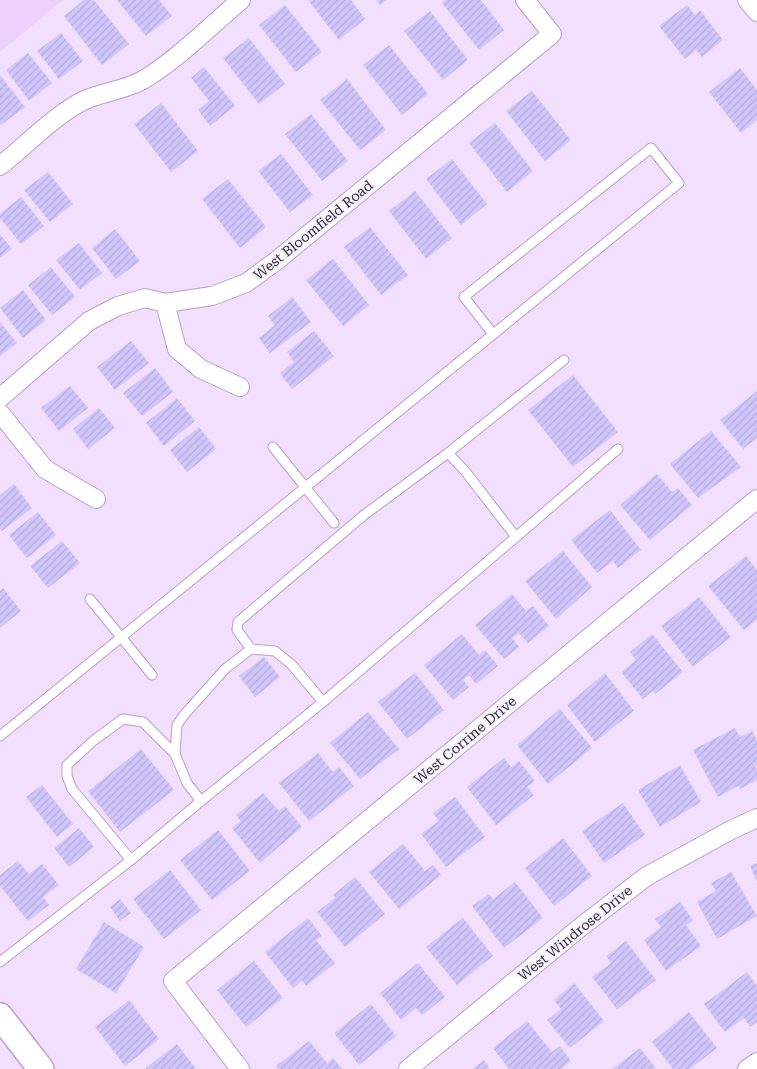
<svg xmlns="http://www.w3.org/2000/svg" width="757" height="1069" viewBox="0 0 757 1069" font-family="'Roboto Serif',serif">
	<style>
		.built { fill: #edd1fd }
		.building { fill: url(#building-hatch) }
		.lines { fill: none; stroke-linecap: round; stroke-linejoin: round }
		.service-casing { stroke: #bc9dcc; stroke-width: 11 }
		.minor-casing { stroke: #bc9dcc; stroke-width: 20 }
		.secondary-casing { stroke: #bc9dcc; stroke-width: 28 }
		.service { stroke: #fff; stroke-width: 9 }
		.minor { stroke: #fff; stroke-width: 18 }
		.secondary { stroke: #fff; stroke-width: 25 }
		.labels { text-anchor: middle; stroke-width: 4.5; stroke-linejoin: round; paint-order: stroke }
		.street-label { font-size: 14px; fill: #332639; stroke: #f8f2fc }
	</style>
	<defs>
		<pattern id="building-hatch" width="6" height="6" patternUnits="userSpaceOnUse" patternTransform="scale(1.25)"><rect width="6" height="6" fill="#d2c7fd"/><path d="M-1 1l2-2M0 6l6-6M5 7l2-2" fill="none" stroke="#b5abda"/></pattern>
	</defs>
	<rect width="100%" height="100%" fill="#f2dffd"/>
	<path class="built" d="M0,0H63L0,52Z"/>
	<path class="building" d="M84,0H94L129,44L102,65L64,16Z
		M117,0H159L172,16L146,36Z
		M308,0H351L365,19L339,40Z
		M376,0H387L380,5Z
		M445,0H481L504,30L479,50L442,3Z
		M285,5L322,52L296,72L259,25Z
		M687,5L695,15L700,10L723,40L702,57L696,50L685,59L659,26Z
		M430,11L468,60L443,80L404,31Z
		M61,33L83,61L59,79L37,51Z
		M249,38L285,84L259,104L223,58Z
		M389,45L428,94L402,115L363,65Z
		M28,53L52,83L29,101L6,70Z
		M204,67L235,106L210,126L198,110L209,101L191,78Z
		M740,68L757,90V120L741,133L709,92Z
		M0,75L25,107L1,125L0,124Z
		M347,79L386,130L360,150L320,100Z
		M532,91L571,140L545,161L506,111Z
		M161,103L198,151L171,172L134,124Z
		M311,114L348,161L322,181L285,134Z
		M495,123L533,171L507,192L469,143Z
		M281,154L313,195L290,212L258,171Z
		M452,159L487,204L461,225L426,179Z
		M48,172L73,204L50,222L24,190Z
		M228,179L266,227L240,248L202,199Z
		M415,191L452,238L426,259L389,211Z
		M21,197L44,226L21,244L0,218V214Z
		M370,227L408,275L381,295L344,247Z
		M115,229L140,261L116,279L92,248Z
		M0,234L12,249L0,258Z
		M79,243L102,273L80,290L56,260Z
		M333,259L369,305L343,326L306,280Z
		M51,267L75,297L52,315L28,285Z
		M23,290L46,320L23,338L0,308Z
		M292,297L311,322L270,353L259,338L275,325L268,316Z
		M0,322L17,343L0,356Z
		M314,331L334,356L292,389L280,373L294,362L287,352Z
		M131,341L149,363L115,390L97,367Z
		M155,368L173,392L142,416L123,393Z
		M573,375L618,432L573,467L528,410Z
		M70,386L88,408L59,431L41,408Z
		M757,391V438L743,449L720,420Z
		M177,398L195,421L164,446L146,423Z
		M99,408L115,428L88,449L73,429Z
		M199,427L216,449L187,472L170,450Z
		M711,431L741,467L698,498L670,464Z
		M657,474L672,492L678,488L692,505L650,540L620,505Z
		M14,484L32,508L2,531L0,528V495Z
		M610,510L641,550L618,568L613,561L597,573L571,540Z
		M38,512L56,535L27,558L9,535Z
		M62,541L80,563L48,588L30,566Z
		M563,551L592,587L556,619L525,581Z
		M746,556L757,570V620L744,630L708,586Z
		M3,588L21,611L0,628V591Z
		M512,594L526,611L533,606L549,626L528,643L519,633L512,638L519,647L504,659L475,625Z
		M699,597L731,637L693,667L661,626Z
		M462,634L479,655L485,650L498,666L476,684L469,675L463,680L469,687L453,700L424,665Z
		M652,634L683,672L655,694L653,691L643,699L621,672L636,660L630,652Z
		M264,657L280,677L255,697L239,676Z
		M415,673L444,710L407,739L378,702Z
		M605,673L634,711L595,742L567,705Z
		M560,709L592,748L548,784L517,745Z
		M368,712L399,749L360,779L330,743Z
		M735,728L740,737L752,731L757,741V765L755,766L757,769V780L740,789L738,786L718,797L693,750Z
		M141,749L174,790L120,832L88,791Z
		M318,753L333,772L339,767L354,786L309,821L279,783Z
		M504,758L511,767L519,761L535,781L527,787L534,795L496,825L467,787Z
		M680,765L701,802L660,827L638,790Z
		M42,785L73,824L57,837L26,797Z
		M263,793L279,811L285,806L302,827L260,863L232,828L241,821L236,815Z
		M455,797L485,837L446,867L421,834L439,821L433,813Z
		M623,803L645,835L604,863L582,831Z
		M79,828L94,847L69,867L54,848Z
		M218,830L250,871L212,900L180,860Z
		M563,838L592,876L554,906L525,868Z
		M403,844L425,871L433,865L441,875L399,909L369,872Z
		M18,861L29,874L42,864L59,885L43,897L49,905L28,921L0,886V875Z
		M757,863V881L750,866Z
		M170,870L201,910L164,939L133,899Z
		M731,872L757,916L717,939L697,902L716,891L711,883Z
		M355,877L385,914L345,947L317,912L335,898L333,895Z
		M515,882L543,918L504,948L472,906L489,894L493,899Z
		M120,899L131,913L120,921L110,907Z
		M680,902L693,920L686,925L701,946L666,971L644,940L661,927L655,919Z
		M308,918L322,936L316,940L335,963L306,986L302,980L293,988L265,952Z
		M463,918L493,956L457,985L426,947Z
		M104,922L144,947L116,993L76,969Z
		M626,941L656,980L617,1009L592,977L611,963L606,956Z
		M254,961L283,998L246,1027L217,990Z
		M418,963L445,997L422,1015L416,1008L401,1020L380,993Z
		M747,972L757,986V1022L750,1027L744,1018L725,1032L704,1004Z
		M574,983L604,1021L570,1048L547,1020L561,1009L554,1000Z
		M129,1000L159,1039L125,1066L95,1027Z
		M371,1004L396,1036L359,1065L334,1033Z
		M689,1012L717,1048L690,1069H673L652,1042Z
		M527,1021L552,1052L560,1046L571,1061L561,1069H509L493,1048Z
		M309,1041L327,1063L333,1058L342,1069H278L276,1066Z
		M177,1044L196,1069H145Z
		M640,1048L656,1069H612Z
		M484,1060L490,1069H473Z"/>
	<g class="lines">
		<g class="service-casing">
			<path id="service" d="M273,447L334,523
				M448,453L564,360
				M516,537L618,449
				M90,599L152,675
				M0,736L679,183L651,148L464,297L493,334
				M201,801L323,702
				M131,860L72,789L67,776V765L93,741L123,719L143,722L175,754
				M0,962L131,860L201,801L187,783L175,754L177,725L184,715L225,669L251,649L275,651L292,665L323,702L516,537L465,471L448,453L364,515L238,622L237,630L251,649"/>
		</g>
		<g class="minor-casing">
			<path id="minor" d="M747,0L757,12
				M0,166C24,147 58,112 85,100C103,92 125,90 143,80C178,59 210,26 241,0
				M165,303L177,349L201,369L240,387
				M0,398L89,321L118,306L145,298L165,303L212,296L246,283L275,262L552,34L525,0
				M0,413L45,469L96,499
				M240,1069L173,981L757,499
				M408,1069L582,926L647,876L731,830L757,818
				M747,1069L757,1062"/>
		</g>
		<g class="secondary-casing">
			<path id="secondary" d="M0,1016L41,1069"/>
		</g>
		<use href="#service" class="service"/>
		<use href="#minor" class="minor"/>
		<use href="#secondary" class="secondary"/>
	</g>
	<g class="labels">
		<g class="street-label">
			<text transform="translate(313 230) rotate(-39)" y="5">West Bloomfield Road</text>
			<text transform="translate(465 740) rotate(-40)" y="5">West Corrine Drive</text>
			<text transform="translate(575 933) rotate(-39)" y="5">West Windrose Drive</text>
		</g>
	</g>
</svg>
